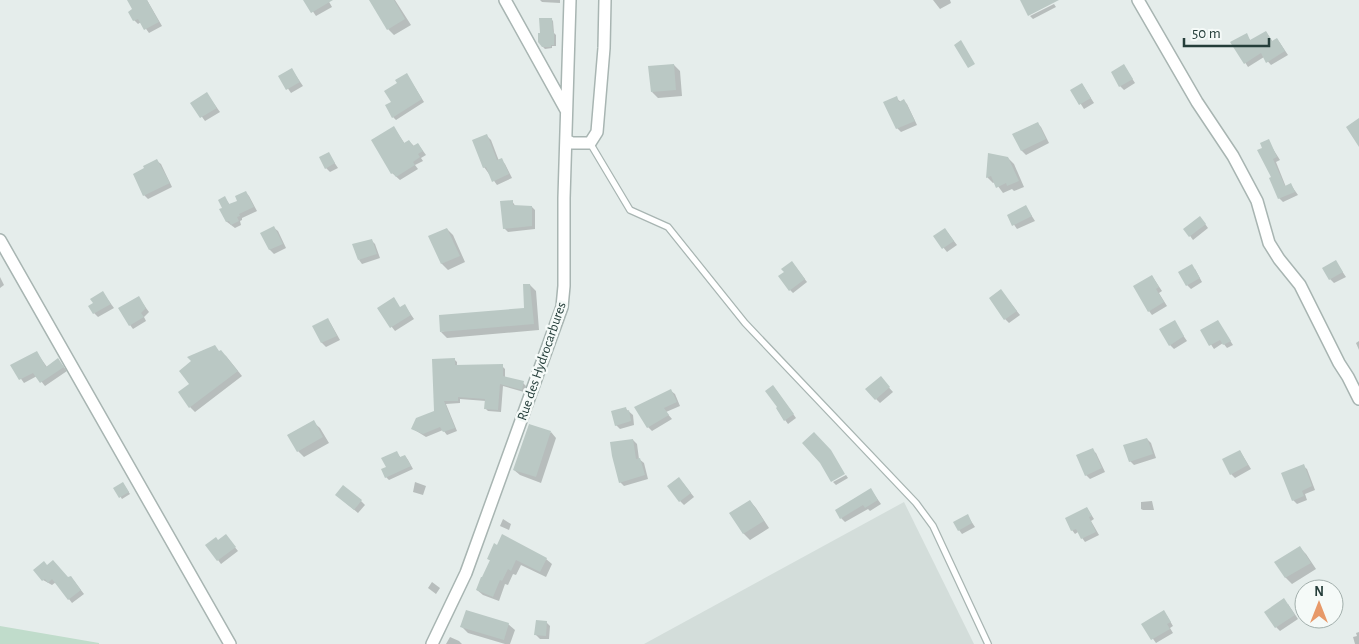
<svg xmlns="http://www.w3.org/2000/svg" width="1359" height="644" viewBox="0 0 1359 644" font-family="'Alegreya Sans',sans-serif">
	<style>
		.built { fill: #d3ddda }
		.green { fill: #c0dccb }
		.shadow { fill: #0003 }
		.building { fill: #bac8c4 }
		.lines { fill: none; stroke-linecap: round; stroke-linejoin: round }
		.lane-casing { stroke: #a8b5b2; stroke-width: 8 }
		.street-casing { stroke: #a8b5b2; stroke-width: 14 }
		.lane { stroke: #fff; stroke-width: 5.5 }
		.street { stroke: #fff; stroke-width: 11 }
		.labels { text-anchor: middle; stroke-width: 5; stroke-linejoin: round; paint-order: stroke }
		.street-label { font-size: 14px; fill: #253e3a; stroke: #f5faf8 }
	</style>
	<rect width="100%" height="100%" fill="#e5edeb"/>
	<path class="built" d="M904,502L974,644H644Z"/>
	<path class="green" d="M0,626L99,643V644H0Z"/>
	<path class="shadow" d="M136,0H147L162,26L149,33L141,22L138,24L134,20Z
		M305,0H328L332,7L316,16Z
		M375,0H395L411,25L394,35L388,29Z
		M540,0H560V3L542,2Z
		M933,0H950L951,3L940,9Z
		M1054,4L1056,7L1033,19L1030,16Z
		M551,19L553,21L554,33L556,35V46H552V48L545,49L543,47L541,34Z
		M1266,32L1273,42L1277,39L1280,43L1288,55L1271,65L1264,57L1248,67L1232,42L1246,35L1251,41Z
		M674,65L680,71L682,96L658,98L652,92Z
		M1124,66L1135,83L1124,90L1120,86Z
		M292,70L303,86L291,93L280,77Z
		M409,78L424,102L396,120L393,117V103Z
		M1082,84L1094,103L1084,109L1072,90Z
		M207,94L220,112L205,121L192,103Z
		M896,98L901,102L904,101L907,104L917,125L901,132L897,128Z
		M1037,123L1041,127L1049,143L1026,155L1022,151L1014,135Z
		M394,128L405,144L409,141L414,146L418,144L426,155L421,158L423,161L415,165L418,169L400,180L392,173Z
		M487,136L491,140L499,161L501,160L505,164L512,178L497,185L484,167Z
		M1268,141L1280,160L1276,162L1286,187L1291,185L1298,195L1283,202L1279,198L1271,178H1273L1264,148Z
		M328,153L338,168L330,172L326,168Z
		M1008,158L1014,164L1024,187L1014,191L1012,189L1003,193L995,182L993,183L987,177Z
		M157,161L161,164L172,187L148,199L144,195L145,169Z
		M245,192L249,196L257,211L242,218V220L240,221L241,225L235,228L227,222L221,210L224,208L225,198L230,205L239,201Z
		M512,201L516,207H532L535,210V229L508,232L504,228Z
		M1026,207L1035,221L1017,229L1008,216Z
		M1203,221L1208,228L1193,240L1185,229Z
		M274,228L278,231L286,248L274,254L270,250L262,233Z
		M447,229L453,235L465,262L448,270L442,264L430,237Z
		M948,233L957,245L947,252L934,236Z
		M371,240L375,244L380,258L362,264L359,260Z
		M1336,262L1346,277L1334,283L1330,279Z
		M795,266L807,282L793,293L790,290Z
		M1195,269L1202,282L1191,289L1187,285Z
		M1152,276L1162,291L1159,293L1167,306L1152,315L1149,311Z
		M0,277L4,285L0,288Z
		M530,285L536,291L539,330L447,338L441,332L525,309Z
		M1001,291L1020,315L1009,323L1005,319Z
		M103,293L114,308L98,317L94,313Z
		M138,297L149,312L144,317L146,321L133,329L130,325Z
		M405,306L414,319L395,331L378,309L401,308Z
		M328,320L331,324L340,340L326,347L322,343L314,327Z
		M1174,322L1187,341L1174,349L1170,345Z
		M1218,322L1233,345L1227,348L1223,343L1214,349L1202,331Z
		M1359,341V350L1356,343Z
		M220,352L226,356L242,376L195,412L190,407L192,361Z
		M37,353L47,367L58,360L67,371L45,386L37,376L24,383L12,366Z
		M454,359L457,362V366H502L505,369V378L523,383L526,386L524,392L503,386L501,412L488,411L485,408L486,401L460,399V403L446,404L457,431L447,435L443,430L426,437L413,429L435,412Z
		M884,382L893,392L880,403L876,399Z
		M776,390L796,418L788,424L777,409L779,408Z
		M671,391L675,394L680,406L666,412L672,419L652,431L648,427Z
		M626,409L633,415L634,425L620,429L616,425Z
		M313,422L320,428L329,443L304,457L298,451Z
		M551,432L556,438L541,483L520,475L514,470Z
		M1147,439L1151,443L1156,458L1134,465L1130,461Z
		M633,440L637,444L639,459L644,463L648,479L624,486L620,482Z
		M1092,450L1096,453L1105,472L1090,479L1086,475Z
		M1240,451L1251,469L1235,478L1231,474Z
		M396,452L401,458L405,456L408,460L413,469L389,480L386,477L387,468Z
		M1303,466L1307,469L1315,490L1305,494L1307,500L1297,504L1293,500Z
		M846,475L848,478L836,485L833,482Z
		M415,482L426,486L423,495L413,492Z
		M683,483L694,497L684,505L680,501Z
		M124,485L130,494L122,499L115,488Z
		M871,490L881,504L870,511L868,509L845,522L841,518Z
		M340,498L361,501L365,505L358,513Z
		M750,501L756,508L769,528L750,540L744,534L731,513Z
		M1152,501L1154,510H1143L1141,509V502Z
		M1087,508L1094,519L1091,521L1099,535L1085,542L1078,532L1075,534L1072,530Z
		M967,515L975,527L962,534L959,530Z
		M503,519L511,524L509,530L500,526Z
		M229,540L238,551L221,564L218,560V541Z
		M1300,548L1306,554L1316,569L1292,584L1286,578L1276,562Z
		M488,559H546L552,564L546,577L521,565L516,575L513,574L508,585L505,584L499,601L483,595L477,590L491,561Z
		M47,566L74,581L84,594L72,603L56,582L52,585L43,580Z
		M432,582L440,588L436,594L428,588Z
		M1288,604L1298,619L1280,631L1276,627Z
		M1167,616L1173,626L1170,628L1173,633L1156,643L1143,625Z
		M546,622L550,626L549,639H540L536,635Z
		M508,624L515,630L510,644H505L468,633L462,627Z
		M1359,632V644H1355L1353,637L1357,636L1356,633Z
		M450,637L459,641L462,644H446Z"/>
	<path class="building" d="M127,0H147L159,22L144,30L138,19L133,21L128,12L132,9Z
		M303,0H333L311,13Z
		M369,0H394L405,19L387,30Z
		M1020,0H1059L1028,16Z
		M539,18H552L553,32H554V45H551V47H542L538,42V33H540Z
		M1266,31L1272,41L1277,38L1285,51L1266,63L1261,53L1244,64L1230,42L1247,33L1250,40Z
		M961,40L975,64L968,68L954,45Z
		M674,64L676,90L651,92L648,66Z
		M1124,64L1133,79L1119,87L1111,72Z
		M292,68L300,82L286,90L278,76Z
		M407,73L422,99L392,118L385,105L391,102L384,91L397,83L395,80Z
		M1082,83L1091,98L1079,105L1070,90Z
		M207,92L217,108L200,118L190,103Z
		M897,96L899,102L904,99L915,121L896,129L883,102Z
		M1359,118V147L1346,127Z
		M1038,122L1046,139L1021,151L1012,134Z
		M394,126L404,143L409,140L413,146L418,143L423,151L418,154L420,157L413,162L415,165L396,177L393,173L391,174L371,140Z
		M487,134L497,160L502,158L509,174L492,182L486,167L483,168L472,140Z
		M1269,139L1277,157L1273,159L1285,186L1291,183L1295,192L1278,199L1269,178L1271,177L1257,150L1262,148L1260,143Z
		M329,152L335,163L325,169L319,157Z
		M988,153L1008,157L1019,181L1007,186L1006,183L996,188L991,176L986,178Z
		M157,159L170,183L143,196L133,174L144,168L143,166Z
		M246,191L254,207L239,214L240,216L237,217L239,221L231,225L229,221L226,222L219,209L222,208L218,200L225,196L229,204L237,201L235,196Z
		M513,200V205L532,206V226L503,229L500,201Z
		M1026,205L1032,216L1012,226L1007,215Z
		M1200,216L1206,224L1189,237L1183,229Z
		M274,226L283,244L269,250L260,233Z
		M447,228L460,256L441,264L428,236Z
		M945,228L954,241L942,249L933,236Z
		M372,239L377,254L358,260L352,244Z
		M1336,260L1343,272L1329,280L1322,268Z
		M792,261L805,279L789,291L778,276L784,272L781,269Z
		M1192,264L1200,278L1186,286L1178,272Z
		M1152,275L1159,287L1156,289L1164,302L1148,312L1133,286Z
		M523,284H530L534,324L440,332L439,315L524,308Z
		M1001,289L1017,311L1004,320L989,298Z
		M103,291L111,304L93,314L88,306L93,303L90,299Z
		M139,296L146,308L141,313L144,317L129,326L118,308Z
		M394,297L400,307L405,304L411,315L390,328L377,308Z
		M328,318L337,336L321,343L312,326Z
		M1175,320L1184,336L1169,346L1159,329Z
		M1218,320L1231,341L1223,345L1220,340L1209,346L1200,330Z
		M215,345L219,351L221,350L238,371L189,408L178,392L189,384L179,371L191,361L187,357Z
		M37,351L46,367L58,358L64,367L40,383L33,373L19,380L10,365Z
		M455,358V365L503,364V376L524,381L522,390L500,384L498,410L484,409L485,399L458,397V401H444L455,428L443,432L440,427L423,434L411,429L416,418L434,411L432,359Z
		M881,376L890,387L875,400L865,389Z
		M773,385L794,414L784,421L776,408L777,407L765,391Z
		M671,389L677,402L664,408L669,415L647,428L634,407Z
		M626,407L627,411L629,410L631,421L615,426L611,411Z
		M314,420L323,437L297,452L287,435Z
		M529,424L551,431L536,477L513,470Z
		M814,432L831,450L845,474L831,482L820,463L802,443Z
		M1147,438L1153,454L1129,462L1123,445Z
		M633,439L636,459L640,458L645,475L619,483L612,456L610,442Z
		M1093,448L1102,468L1085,476L1076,455Z
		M1240,450L1248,465L1230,475L1222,459Z
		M397,451L400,457L405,455L411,466L385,478L381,469L386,467L381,458Z
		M1304,464L1312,486L1302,491L1304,496L1292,501L1281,473Z
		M679,477L691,493L679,502L667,486Z
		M123,482L129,492L119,498L113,488Z
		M343,485L362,500L354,510L335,495Z
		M871,488L878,500L865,508L863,505L840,519L835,510Z
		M750,500L764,521L743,534L729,513Z
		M1087,507L1092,516L1089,517L1096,532L1081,539L1076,529L1071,531L1065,518Z
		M968,514L972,523L958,531L953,522Z
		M226,534L236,547L217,561L205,545L216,537L218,540Z
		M502,534L547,558L540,572L516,560L511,571L508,569L502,581L500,580L493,597L476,590L481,577H482L490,560L487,559L494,543L497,545Z
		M1300,546L1311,563L1285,578L1274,562Z
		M53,560L68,577L71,576L81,590L68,600L52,579L48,583L45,579L42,581L33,570L44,561L47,565Z
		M1284,598L1295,615L1275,628L1264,612Z
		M466,610L509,623L504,640L460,627Z
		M1164,610L1171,622L1167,624L1170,629L1151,640L1141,624Z
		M536,620L547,621L546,636L534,635Z"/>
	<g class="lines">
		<g class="lane-casing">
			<path id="lane" d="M590,143L630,210L668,227L745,323L916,503L933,526L988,644"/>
		</g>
		<g class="street-casing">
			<path id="street" d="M505,0L566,110
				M1138,0L1197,102L1233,156L1257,201L1269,243L1279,259L1300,285L1339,363L1348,377L1359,399
				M566,140L572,143H590L597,132L604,48L605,0
				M0,240L230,644
				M432,644L466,573L562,307L564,286V198L570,0"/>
		</g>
		<use href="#lane" class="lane"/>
		<use href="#street" class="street"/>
	</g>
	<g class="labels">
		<g class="street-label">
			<text transform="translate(541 361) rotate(-71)" y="5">Rue des Hydrocarbures</text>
		</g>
	</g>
	<g transform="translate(1319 604)"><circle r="24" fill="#f5faf8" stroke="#a2afac"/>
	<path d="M0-4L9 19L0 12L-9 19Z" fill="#e79969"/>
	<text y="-8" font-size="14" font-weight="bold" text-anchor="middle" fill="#253e3a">N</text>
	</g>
	<path d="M1184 38v8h85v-8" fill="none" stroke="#253e3a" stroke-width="2.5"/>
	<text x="1192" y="38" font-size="15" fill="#253e3a" stroke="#f5faf8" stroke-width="4" paint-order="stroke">50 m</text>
</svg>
